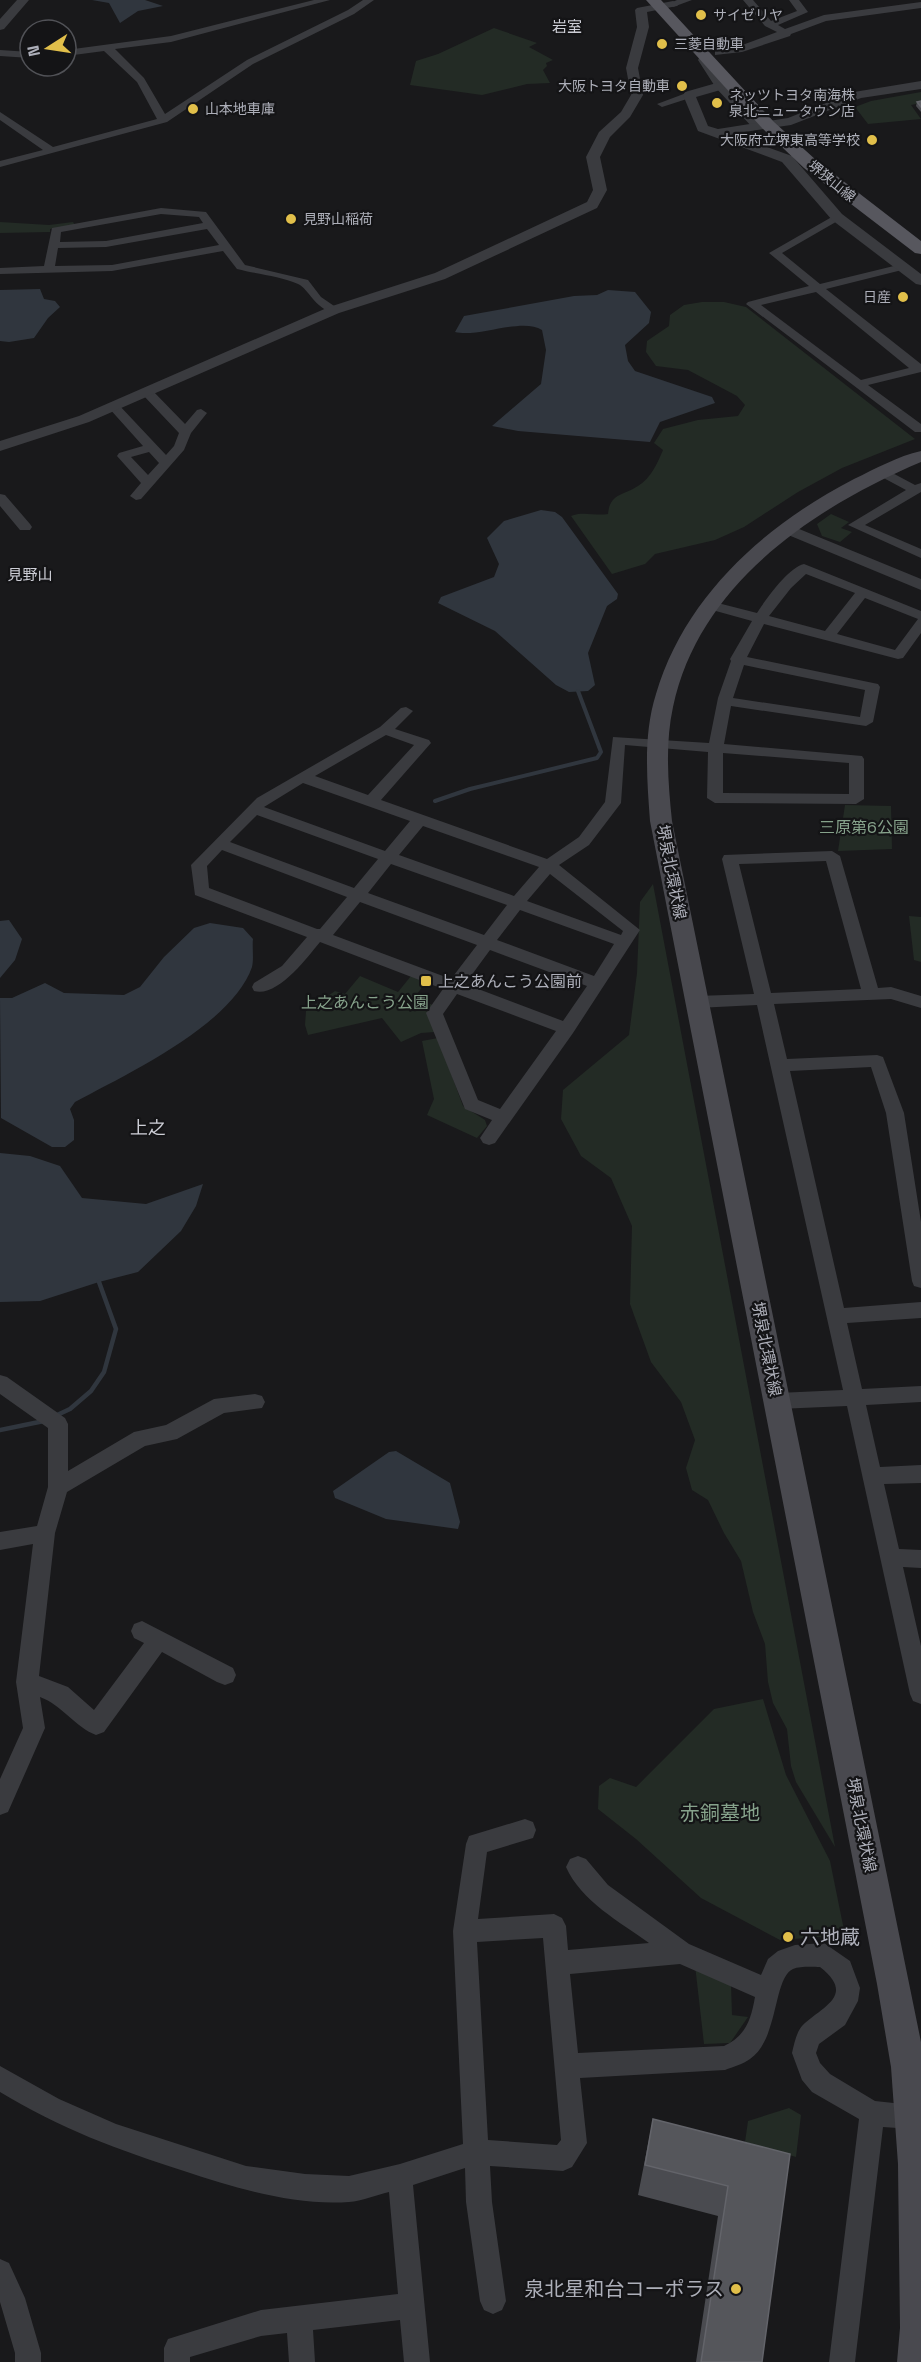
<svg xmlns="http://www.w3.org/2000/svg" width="921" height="2362" viewBox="0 0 921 2362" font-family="'Space Grotesk','Noto Sans JP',sans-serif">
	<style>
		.green { fill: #232b25 }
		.water { fill: #30363e }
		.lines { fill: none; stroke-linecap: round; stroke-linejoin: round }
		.stream-far1 { stroke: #30363e; stroke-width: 4 }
		.stream { stroke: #30363e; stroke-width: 4.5 }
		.minor { fill: #3a3b3f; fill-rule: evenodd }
		.tertiary { fill: #3a3b3f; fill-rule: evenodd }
		.secondary { fill: #49494f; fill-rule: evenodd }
		.primary { fill: #57575e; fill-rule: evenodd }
		.wall { fill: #4a4b50 }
		.building { fill: #55565b; stroke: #63646a; stroke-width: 1.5 }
		.poi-dot { fill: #e1bf4a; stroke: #141416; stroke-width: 2 }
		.labels { text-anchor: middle; stroke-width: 4.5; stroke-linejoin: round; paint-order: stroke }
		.far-poi-label { font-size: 14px; fill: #adafb9; stroke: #141416; text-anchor: start }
		.far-street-label { font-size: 14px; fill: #adafb9; stroke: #141416 }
		.far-neighbourhood-label { font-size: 15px; fill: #cdced6; stroke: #141416 }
		.park-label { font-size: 16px; fill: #86a28b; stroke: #141416 }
		.street-label { font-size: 16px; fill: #adafb9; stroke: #141416 }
		.poi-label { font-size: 16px; fill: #adafb9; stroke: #141416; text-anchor: start }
		.neighbourhood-label { font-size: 18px; fill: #cdced6; stroke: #141416 }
		.near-park-label { font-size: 20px; fill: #86a28b; stroke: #141416 }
		.near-poi-label { font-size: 20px; fill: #adafb9; stroke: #141416; text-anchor: start }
	</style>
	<rect width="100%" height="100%" fill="#19191b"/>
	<path class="green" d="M494,28L537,43L529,47L553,60L546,63L547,66L543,70L550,83L527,84L482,95L410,85L416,61L438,54Z
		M921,92V103L911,105L921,119L868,124L855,107L871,101Z
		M0,222L49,225L73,222L75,225L50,229V232L0,233Z
		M702,302H724L746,307L915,439L842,468L798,492L744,527L715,540L655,554L645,564L612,574L571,516C582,511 595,516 608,514C610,493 623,496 638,486C651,478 657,464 663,450L654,443L663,429L698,420L738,416L745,405L737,396L688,370L656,366L646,352L647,341L669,326L670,315L684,305Z
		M831,514L849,522L841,528L852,532L840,542L822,536L817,524Z
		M845,805L891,806L892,849L838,851Z
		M653,884L835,1847L796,1782L791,1766L787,1729L773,1703L768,1682L765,1644L753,1612L741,1561L724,1533L708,1500L692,1490L686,1468L695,1440L681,1402L651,1362L630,1304L632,1226L611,1178L581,1156L561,1119L563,1090L629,1035L637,973L640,902Z
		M909,916L921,917V962L914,960Z
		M360,976L398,992L411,976L426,982L414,998L433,1005L435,1032L421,1033L401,1042L382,1018L308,1035L305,1025L306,1011L335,991L345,994Z
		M438,1038L463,1106L485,1120L487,1126L477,1138L427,1115L434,1099L422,1041Z
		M763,1699L786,1775L830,1861L845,1935L780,1940L701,1898L636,1839L598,1809L599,1786L610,1778L636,1787L714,1709Z
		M695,1965L731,1984L732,2015L748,2017L730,2043L704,2044Z
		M789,2108L801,2115L796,2157L745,2142L748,2121Z"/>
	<path class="water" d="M92,0H145L163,6L138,11L120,23L109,3Z
		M40,289L44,299L55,301L60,307L48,318L34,338L9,342L0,341V290Z
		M608,290L635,292L651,312L649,323L625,345L628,361L635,371L712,397L715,403L660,422L650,442L518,431L492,426L541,384L546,350L542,330C522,317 479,338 455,332L464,316L574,296L597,295Z
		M541,510L555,512L562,517L618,594L617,599L607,606L588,653L595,685L588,691L569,692L556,685L495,631L438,603L441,597L494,577L499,564L487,538L504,521Z
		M9,920L22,939L15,960L0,978V921Z
		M210,923L243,928L253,939C252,947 254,959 252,967C232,1025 127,1074 75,1102L70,1109L74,1120V1140L65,1147H52L1,1118L0,998H12L45,983L64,993L124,995L140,987L164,957L194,928Z
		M0,1153L30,1156L60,1166L82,1198L146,1204L203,1184L196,1206L181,1231L138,1272L99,1282L40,1301L0,1302Z
		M396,1451L450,1483L460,1522L458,1529L386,1519L335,1498L333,1491L389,1452Z"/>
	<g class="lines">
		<path class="stream-far1" d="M435,801L470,789L597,758L601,752L578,691"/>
		<path class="stream" d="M55,1416L70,1409L91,1391L104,1372L116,1329L99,1282
			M0,1430L44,1421"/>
		<path class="minor" d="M314,0H330L171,42L115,49L144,78L165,114L247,60L348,10L363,0H374L354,14L253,64L167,122L0,167V161L43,150L0,120V112L53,147L157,119L137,82L104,51L66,56V50L171,36Z
			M677,0H692L673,7L668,4Z
			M743,0H753L771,21L797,11L789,0H799L808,12L778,25L785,29L824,15L921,2V8L826,21L791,34L790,36L742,52L715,55V51L737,47L777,32L765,26Z
			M0,50L30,52V58L0,56Z
			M702,53H708C712,79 742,104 761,124V128H753L716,88L698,60Z
			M689,92L694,95L693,97L662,107L657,104Z
			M161,208L206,212L245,265L308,280L321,297L340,310L334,313C314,308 309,289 298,284C280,276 256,274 237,269L223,251L112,271L0,274V268L44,266L52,228ZM161,214L199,217L203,223L106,241L60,242L61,232ZM207,229L219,245L112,265L55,266L58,248L106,247Z
			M837,214L842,217L841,219L782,253L820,284L902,264L906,265V269L826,289L921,364V372L868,385L921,424V432H915L746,304L748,302L809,286L769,253ZM816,292L909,368L861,380L761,305Z
			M147,388L151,389L185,424L197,410L201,409L207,413L191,433L184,450L141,499L136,500L130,496L141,483L117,456L119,453L143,446L108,407L114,403L118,404L166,455L174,446L179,433L143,395L141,392ZM149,452L159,463L148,475L131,457Z
			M883,468L915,485L921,483V492L865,525L921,549V558L848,525L906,490L878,475L877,472Z
			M0,494L5,495L30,524L32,527L30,530H20L0,506Z
			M804,564L921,611V633L903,658L898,659L764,624L747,657L878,684L880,687L873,722L866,726L731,706L724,744L862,756L864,759V799L856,804L715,803L707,798L708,752L625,745L621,803L589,845L559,865L640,930L573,1033L495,1143L489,1145L483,1143L480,1138L492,1120L465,1109L426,1013L443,989L320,942C307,958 277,998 254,991L252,987L254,983L282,966L307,937L195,895L191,865L257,798L380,727L401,708L406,707L413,711L395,729L429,740L431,743L381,800L547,859L579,837L605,802L613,737L709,743L718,698L731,661L730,659L752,621L705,608L703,605L705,602L710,601L757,613C766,599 788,568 804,564ZM806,574L855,593L825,631L769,616L791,588ZM865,598L918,619L895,650L837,634ZM744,665L865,690L860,717L733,698ZM386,735L414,745L368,795L315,776ZM723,753L849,763V794L723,793ZM303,783L410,821L385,851L264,807ZM257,815L378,859L354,888L230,842ZM423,826L539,867L514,896L399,855ZM222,850L347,897L320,929H317L209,888L207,866ZM391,864L507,905L484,935L368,893ZM550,874L623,931L621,935L527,901ZM360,902L477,945L451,979L333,935ZM520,910L614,944L594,976L497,940ZM490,950L587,986L563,1021L465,984ZM457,994L556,1031L500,1109L478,1100L443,1014Z
			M832,851L840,856L878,988L891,987L921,996V1008L891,999L774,1004L787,1059L877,1055L883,1057L904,1113L921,1222V1288L914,1286L912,1281L886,1113L871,1067L790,1071L844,1308L921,1302V1318L847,1323L862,1389L921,1386V1402L866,1405L880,1467L921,1465V1483L884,1484L899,1549L921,1550V1568L903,1567L921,1646V1704L913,1701L910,1694L847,1406L778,1409L771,1407L768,1401L771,1395L778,1393L843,1390L757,1005L697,1008L691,1006L689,1002L691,998L697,996L754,994L722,859L724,855ZM826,861L861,989L771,993L739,864Z
			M0,1375L7,1377L65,1418L68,1424V1471L134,1432L166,1425L214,1399L255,1394L262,1396L265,1402L262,1408L224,1413L177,1439L145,1446L67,1492L55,1533L39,1676L68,1687L94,1710L144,1643L134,1638L131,1631L134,1624L142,1621L233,1668L236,1675L233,1682L225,1685L217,1682L162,1652L104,1732L96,1735C75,1727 62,1705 40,1697L45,1728L8,1812L0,1815V1779L23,1728L16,1682L33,1544L0,1550V1532L37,1526L48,1487V1428L0,1394Z
			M525,1819L533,1822L536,1830L533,1838L487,1852L478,1919L554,1914L562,1918L566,1926L568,1950L649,1943C620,1922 581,1901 566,1867L570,1859L578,1856L586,1859L608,1885L689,1944L761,1975L768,1959L778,1951L795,1945L824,1943L850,1961L860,1988L858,2001L845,2025L819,2044L816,2053L820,2063L830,2074L875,2101L912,2105L921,2109V2126L912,2129L883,2127L855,2362H829L859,2119L812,2092L802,2080L792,2053C794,2045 796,2033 802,2026C821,2007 857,1996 820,1967C813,1967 800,1966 793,1969C773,1978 779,2039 750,2059C743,2064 733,2067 725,2070L580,2078L587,2143L572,2167L563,2171L490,2166L492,2202L506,2301L502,2310L493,2314L484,2310L480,2301L466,2202L465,2168L413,2185L430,2362H404L400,2320L313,2330L315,2362H289L287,2333L261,2336L190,2357V2362H164V2348L168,2339L261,2310L398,2294L389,2192C376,2195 362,2201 349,2202C294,2206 235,2188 184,2171C118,2150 59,2128 0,2092V2066L59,2099L116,2124L246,2166L305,2174L349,2176L400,2164L463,2144L453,1931L466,1844L469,1836ZM543,1938L561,2140L557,2145L488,2140L477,1942ZM680,1964L755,1997C751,2019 746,2036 724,2046L578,2053L570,1974Z
			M0,2259L9,2263L25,2298L41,2353V2362H15V2353L0,2302Z"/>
		<path class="tertiary" d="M17,0H29L4,29L0,30V19Z
			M673,1L679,4L677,6L647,12L649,27L638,68L643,95L630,117L610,137L600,157L607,190L597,208L445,279L339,313L89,422L0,451V441L79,416L329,307L435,273L587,202L593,190L586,157L599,132L621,112L631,95L626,68L637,27L635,10L637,8Z
			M921,81V89L861,98L791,125L731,134L792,156L842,214L921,274V285L916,284L832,220L782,162L698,131L683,95L685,92L720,82L724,83L726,86L724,89L696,97L708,126L718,129L788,118L854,92Z
			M787,524L921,579V590L781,532L779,529L781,526Z"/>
		<path class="secondary" d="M921,451V462C813,508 699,584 673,707C665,744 668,783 672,821L921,2042V2362H897L900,2328L898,2164L891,2067L877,1984L650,821C647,779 643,735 656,694C685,596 765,525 854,479C875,469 898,456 921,451Z"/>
		<path class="primary" d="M646,0H661L774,122L816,160L921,241V254L915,253L804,168L762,128Z"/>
	</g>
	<path class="wall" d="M921,101V112L916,106L917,102Z
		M653,2119L790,2154L762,2362H696L718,2216L638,2195Z"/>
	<path class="building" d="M921,101V107L917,102Z
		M653,2119L790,2154L762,2362H701L728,2186L645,2165Z"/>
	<g class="poi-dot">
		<circle cx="701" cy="15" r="6"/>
		<circle cx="662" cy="44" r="6"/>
		<circle cx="682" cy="86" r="6"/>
		<circle cx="717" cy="103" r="6"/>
		<circle cx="193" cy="109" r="6"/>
		<circle cx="872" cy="140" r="6"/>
		<circle cx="291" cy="219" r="6"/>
		<circle cx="903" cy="297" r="6"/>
		<rect x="420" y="975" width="12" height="12" rx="3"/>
		<circle cx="788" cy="1937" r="6"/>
		<circle cx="736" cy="2289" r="6"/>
	</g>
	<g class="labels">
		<g class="far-poi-label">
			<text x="713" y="20">サイゼリヤ</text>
			<text x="674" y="49">三菱自動車</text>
			<text x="670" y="91" text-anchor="end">大阪トヨタ自動車</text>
			<text x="729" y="100">ネッツトヨタ南海株<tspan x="729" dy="16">泉北ニュータウン店</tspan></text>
			<text x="205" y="114">山本地車庫</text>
			<text x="860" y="145" text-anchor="end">大阪府立堺東高等学校</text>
			<text x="303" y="224">見野山稲荷</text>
			<text x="891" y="302" text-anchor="end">日産</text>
		</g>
		<g class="far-street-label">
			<text transform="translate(832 181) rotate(39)" y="5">堺狭山線</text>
		</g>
		<g class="far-neighbourhood-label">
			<text x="567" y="32">岩室</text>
			<text x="30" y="580">見野山</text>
		</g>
		<g class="park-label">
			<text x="864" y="833">三原第6公園</text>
			<text x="365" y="1008">上之あんこう公園</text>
		</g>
		<g class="street-label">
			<text transform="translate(672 872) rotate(79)" y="6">堺泉北環状線</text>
			<text transform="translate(767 1349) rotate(79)" y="6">堺泉北環状線</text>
			<text transform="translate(862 1825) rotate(79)" y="6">堺泉北環状線</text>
		</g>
		<g class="poi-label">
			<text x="438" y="987">上之あんこう公園前</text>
		</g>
		<g class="neighbourhood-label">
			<text x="148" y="1134">上之</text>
		</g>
		<g class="near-park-label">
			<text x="720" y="1820">赤銅墓地</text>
		</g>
		<g class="near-poi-label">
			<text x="800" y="1944">六地蔵</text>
			<text x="724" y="2296" text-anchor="end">泉北星和台コーポラス</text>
		</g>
	</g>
	<g transform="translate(48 48) rotate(258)"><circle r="28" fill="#141416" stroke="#515257" stroke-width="1.5"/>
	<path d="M0-4.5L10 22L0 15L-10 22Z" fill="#e1bf4a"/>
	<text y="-9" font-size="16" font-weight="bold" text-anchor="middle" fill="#adafb9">N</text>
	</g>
</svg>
